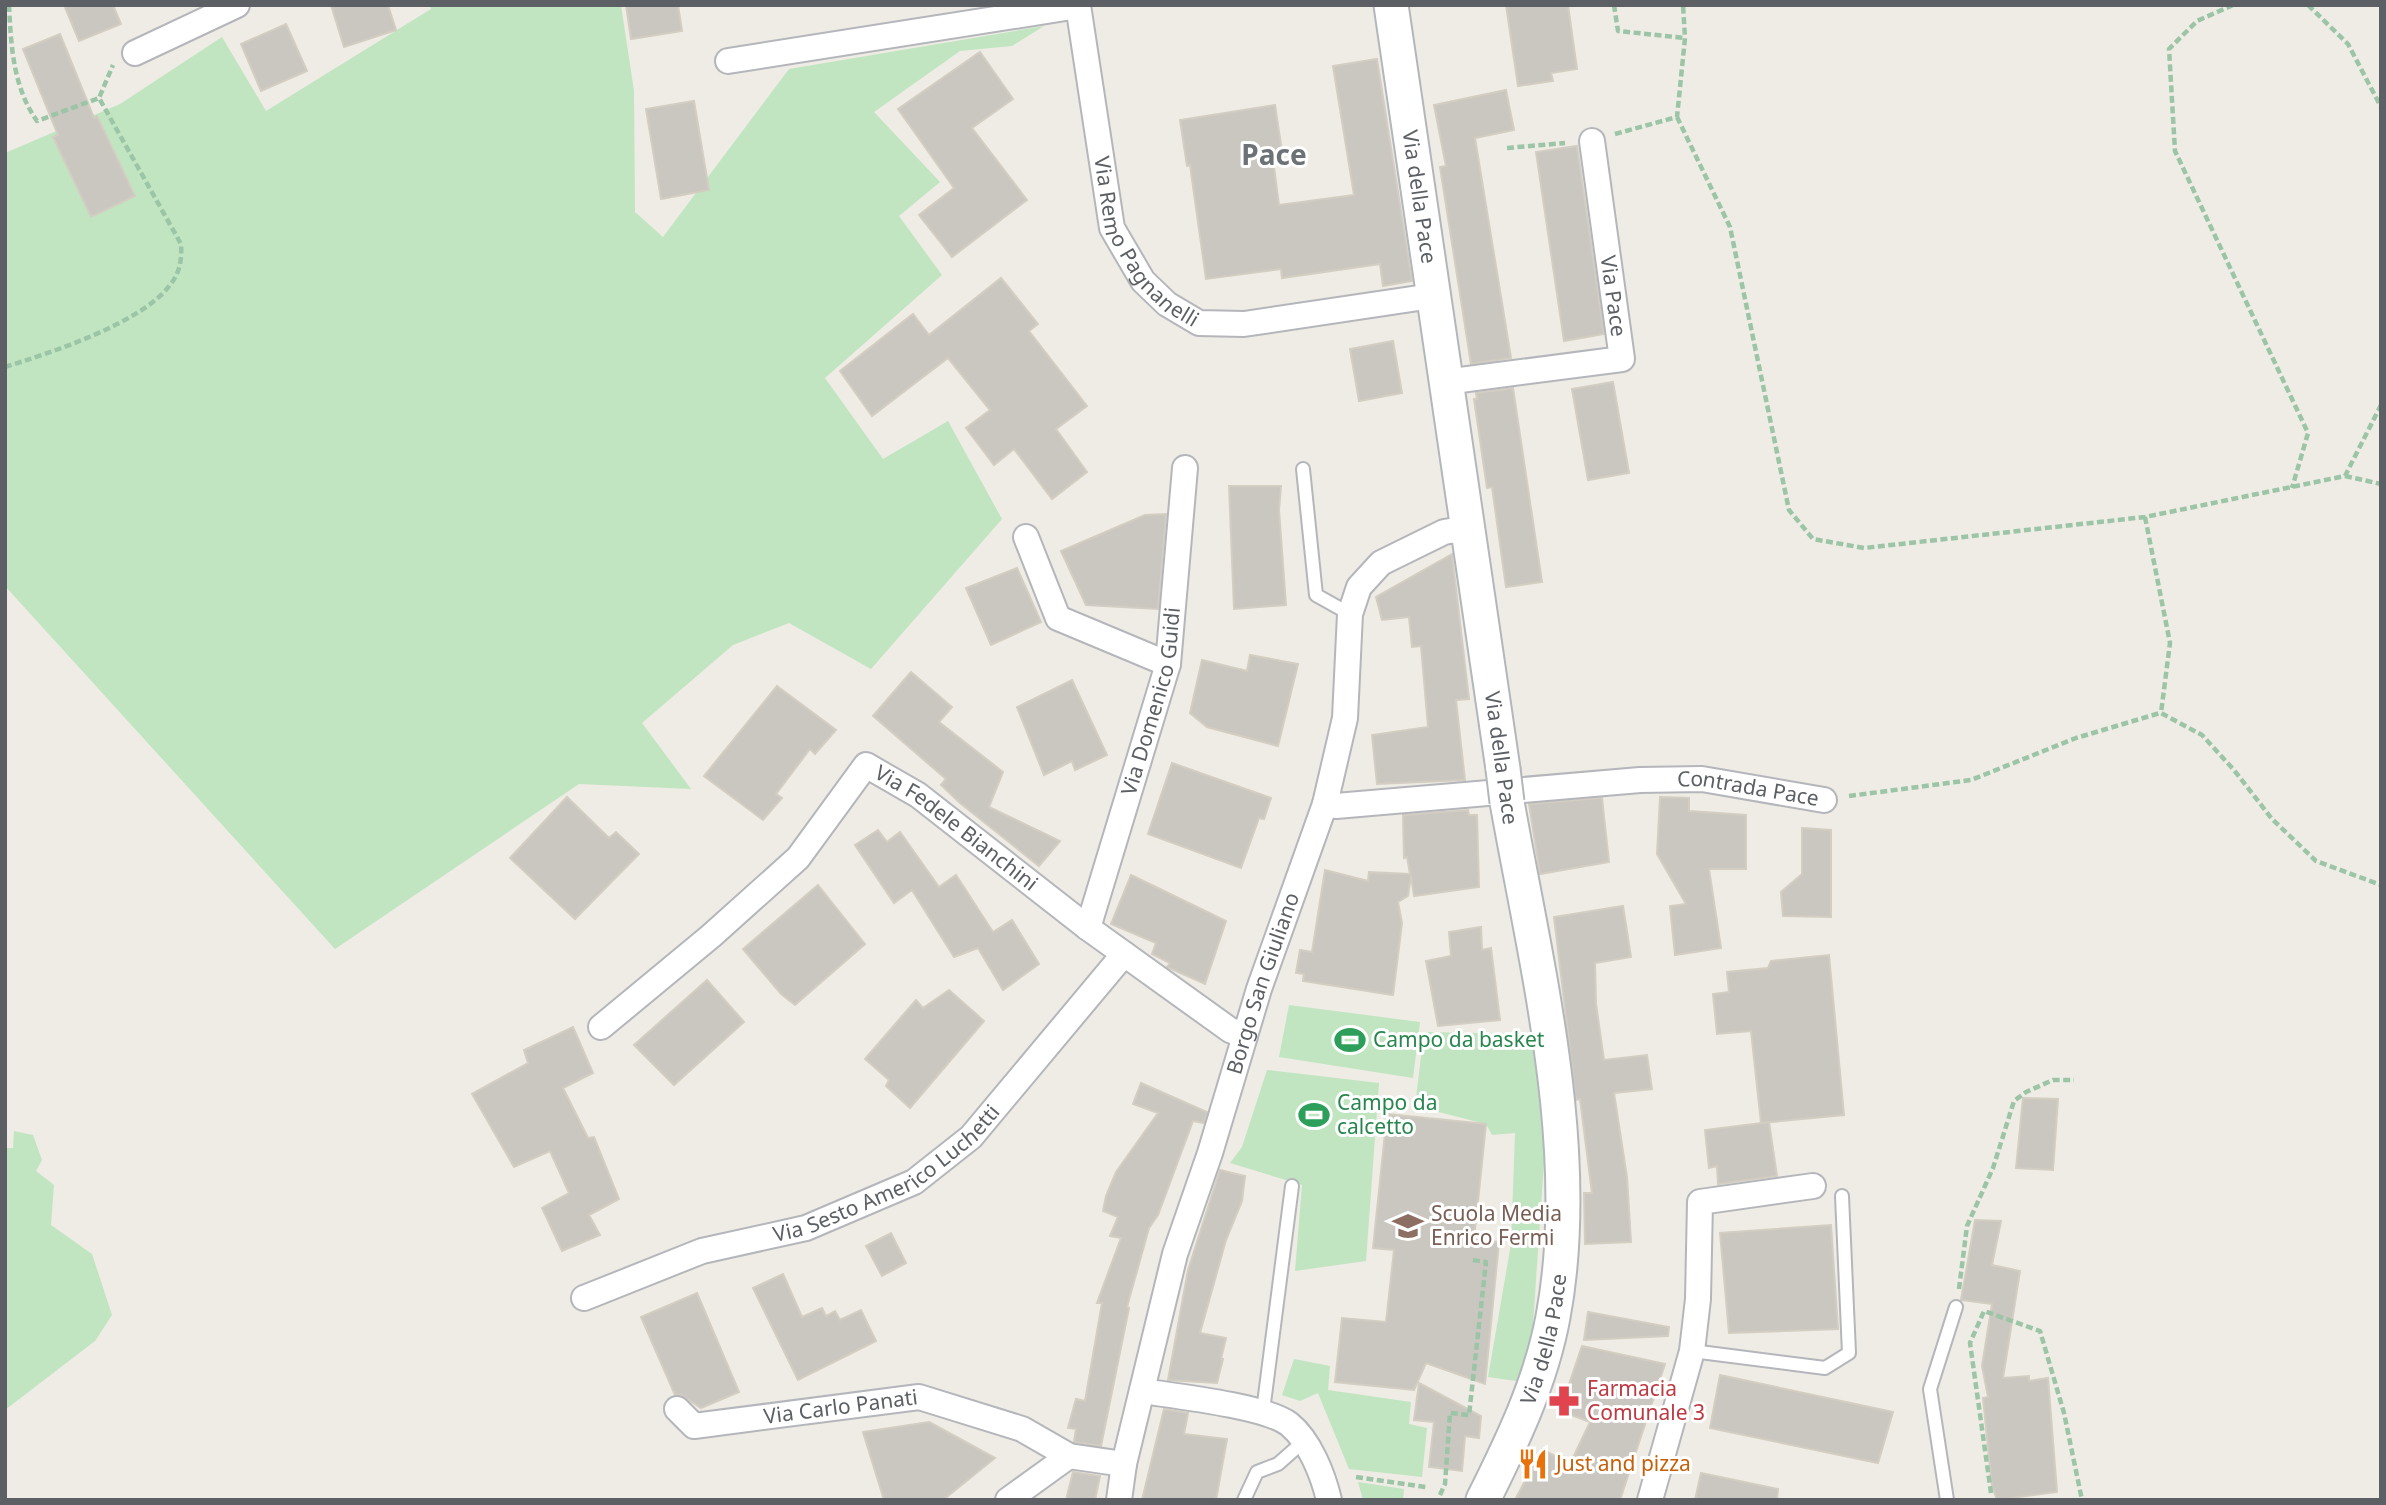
<svg xmlns="http://www.w3.org/2000/svg" width="2386" height="1505" viewBox="0 0 2386 1505" font-family="'Noto Sans',sans-serif">
	<style>
		.green { fill: #c1e5c1 }
		.building { fill: #cac7c1; stroke: #d3cdc2; stroke-width: 2 }
		.lines { fill: none; stroke-linecap: round; stroke-linejoin: round }
		.service-casing { stroke: #b4b6bb; stroke-width: 16 }
		.minor-casing { stroke: #b4b6bb; stroke-width: 28 }
		.secondary-casing { stroke: #b3b7bb; stroke-width: 37 }
		.path { stroke: #9bc5a6; stroke-width: 4.5; stroke-dasharray: 7 3.5; stroke-linecap: butt }
		.service { stroke: #fff; stroke-width: 12 }
		.minor { stroke: #fff; stroke-width: 24 }
		.secondary { stroke: #fff; stroke-width: 33 }
		.secondary-bridge-casing { stroke: #b3b7bb; stroke-width: 37; stroke-linecap: butt }
		.secondary-bridge { stroke: #fff; stroke-width: 33 }
		.labels { text-anchor: middle; stroke-width: 6; stroke-linejoin: round; paint-order: stroke }
		.street-label { font-size: 21px; fill: #5c6064; stroke: #fff }
		.leisure-label { font-size: 21px; fill: #27864d; stroke: #fff; text-anchor: start }
		.education-label { font-size: 21px; fill: #785e54; stroke: #fff; text-anchor: start }
		.health-label { font-size: 21px; fill: #be3a42; stroke: #fff; text-anchor: start }
		.food-label { font-size: 21px; fill: #c56008; stroke: #fff; text-anchor: start }
		.district-label { font-size: 28px; font-weight: bold; fill: #6d7276; stroke: #fff }
	</style>
	<rect width="100%" height="100%" fill="#eeece4"/>
	<path class="green" d="M430,5H621L634,91L635,212L663,237L789,69L1044,26L1012,46L960,51L874,112L940,182L899,216L942,275L825,378L883,459L948,421L1002,519L871,669L789,623L733,645L642,723L691,789L579,784L335,949L5,586V153L120,104L222,37L266,111L431,9Z
		M1289,1005L1420,1022L1413,1078L1279,1057Z
		M1424,1032L1530,1034L1546,1133L1529,1383L1488,1377L1511,1244L1515,1133L1492,1135L1486,1124L1415,1106Z
		M1267,1070L1379,1083L1366,1261L1295,1271L1302,1185L1230,1163L1242,1147Z
		M14,1131L33,1135L42,1160L36,1171L54,1185L51,1225L92,1254L112,1315L95,1341L5,1410V1148H13Z
		M1294,1359L1330,1366L1328,1390L1411,1402L1409,1424L1427,1428L1422,1477L1349,1469L1318,1393L1300,1401L1282,1395Z
		M1358,1482L1404,1489L1403,1500H1363Z"/>
	<path class="building" d="M64,5H113L121,24L79,41Z
		M331,5H388L396,30L344,47Z
		M626,5H678L682,31L631,39Z
		M1506,5H1568L1577,69L1551,73L1553,81L1518,86Z
		M286,24L307,71L261,91L241,44Z
		M60,34L94,118L97,116L135,196L91,217L53,137L58,135L23,49Z
		M980,52L1013,99L972,128L1027,200L952,257L919,215L954,188L898,109Z
		M1377,59L1412,281L1383,286L1380,264L1282,278L1281,269L1206,279L1190,165L1187,166L1180,120L1275,105L1282,151L1272,152L1279,205L1354,195L1333,66Z
		M1506,90L1514,130L1475,138L1511,358L1471,364L1440,167L1446,166L1434,105Z
		M694,101L709,190L661,199L646,109Z
		M1577,146L1604,334L1564,341L1536,152Z
		M1001,278L1038,324L1029,331L1087,406L1056,429L1087,472L1052,499L1014,449L994,465L966,428L990,410L948,358L872,416L840,371L913,314L929,335Z
		M1393,341L1402,393L1359,401L1350,349Z
		M1613,382L1629,473L1588,480L1572,389Z
		M1513,388L1542,582L1506,587L1492,487L1487,488L1474,399H1477L1476,393Z
		M1229,486H1281L1279,510L1286,605L1234,609Z
		M1166,514L1158,609L1086,605L1061,551L1145,515Z
		M1452,554L1469,699L1456,700L1465,780L1377,784L1372,735L1428,727L1421,646L1412,647L1409,617L1382,620L1376,597Z
		M1017,568L1041,622L991,645L966,588Z
		M1250,655L1298,664L1278,746L1207,727L1190,713L1202,660L1247,671Z
		M911,672L952,707L939,722L1003,772L989,807L1060,841L1039,866L960,803L941,785L946,779L873,716Z
		M1072,680L1107,755L1075,770L1072,761L1044,775L1017,707Z
		M777,686L836,730L815,754L810,749L776,794L782,798L763,820L704,776Z
		M1172,763L1271,798L1264,819L1259,818L1241,868L1148,834Z
		M567,797L609,838L616,832L639,854L575,919L510,858Z
		M1660,797L1689,798V811L1746,815V869H1709L1721,948L1675,955L1670,906L1686,904L1657,854Z
		M1602,798L1609,862L1540,874L1529,804Z
		M1468,810L1469,815H1477L1479,887L1414,896L1411,876L1408,896L1398,902L1402,923L1393,995L1303,981L1304,974L1296,973L1300,950L1312,952L1325,870L1368,881L1369,872L1410,874L1407,857L1404,858L1403,815Z
		M1802,828L1831,830V917L1783,916L1781,892L1802,874Z
		M878,830L887,842L900,832L939,887L956,875L993,932L1012,920L1039,964L1003,990L978,948L954,957L912,890L894,903L855,845Z
		M1131,875L1226,921L1205,984L1167,967L1170,963L1152,954L1156,943L1111,924Z
		M818,885L865,944L795,1005L781,994L743,949Z
		M1623,906L1631,957L1595,963L1596,1004L1604,1060L1647,1055L1652,1089L1614,1093L1627,1177L1631,1242L1585,1244L1584,1193H1592L1580,1099L1576,1100L1554,917Z
		M1481,927L1482,950L1491,948L1500,1020L1438,1026L1426,961L1451,956L1449,932Z
		M1829,955L1844,1115L1761,1123L1751,1031L1717,1034L1713,994L1729,992L1727,972L1768,968L1771,961Z
		M707,980L744,1022L674,1085L634,1045Z
		M949,990L984,1021L910,1108L886,1086L889,1080L865,1059L916,1000L923,1008Z
		M573,1027L593,1073L563,1088L588,1138L594,1137L619,1199L589,1215L600,1235L562,1251L542,1208L569,1193L550,1151L514,1167L472,1094L528,1063L524,1050Z
		M1141,1083L1207,1112L1204,1123L1193,1121L1158,1215L1149,1228L1127,1307L1129,1308L1101,1446L1074,1442L1076,1429L1068,1428L1076,1399L1085,1401L1102,1303H1097L1121,1238L1110,1236L1118,1217L1103,1211L1106,1196L1116,1172L1158,1113L1133,1104Z
		M2023,1098L2058,1099L2053,1170L2016,1168Z
		M1387,1114L1486,1124L1474,1240L1499,1242L1485,1384L1426,1363L1414,1390L1335,1382L1342,1318L1386,1322L1394,1250L1373,1248Z
		M1769,1122L1777,1176L1718,1184L1717,1166L1709,1168L1705,1130Z
		M1220,1170L1245,1176L1242,1201L1226,1240L1200,1333L1226,1338L1221,1359H1223L1217,1383L1168,1380L1188,1270Z
		M1975,1220L2001,1221L1992,1265L2020,1271L2003,1378L2029,1376V1381L2048,1378L2057,1492L1997,1500L1992,1486L1983,1398L1988,1397L1982,1366L1992,1304L1961,1300Z
		M1831,1225L1838,1329L1729,1333L1720,1233Z
		M891,1233L906,1263L882,1276L866,1246Z
		M783,1274L802,1317L822,1308L826,1316L835,1311L840,1320L861,1310L876,1341L798,1380L753,1288Z
		M697,1293L739,1392L701,1408L681,1395H675L641,1317Z
		M1588,1312L1669,1327L1668,1336L1584,1340Z
		M1582,1346L1665,1364L1620,1500H1515L1542,1449L1570,1464L1590,1422L1560,1411Z
		M1720,1375L1893,1412L1878,1463L1710,1428Z
		M1419,1383L1481,1416L1479,1438L1465,1436L1462,1471L1429,1467L1434,1422L1414,1420Z
		M1164,1409L1188,1413L1184,1434L1227,1439L1216,1500H1142Z
		M929,1422L995,1458L943,1500H884L863,1432Z
		M1073,1472L1100,1476L1095,1500H1066Z
		M1701,1473L1778,1489L1777,1500H1695Z"/>
	<g class="lines">
		<g class="service-casing">
			<path id="service" d="M1303,469L1316,595L1350,614
				M1692,1351L1825,1368L1849,1353L1842,1196
				M1263,1411L1292,1186
				M1244,1500L1257,1472L1278,1464L1304,1441
				M1947,1500L1930,1389L1956,1307"/>
		</g>
		<g class="minor-casing">
			<g id="minor">
				<path id="s1" d="M1078,5L1112,228L1143,281L1167,304L1199,323L1244,324L1432,296"/>
				<path d="M135,53L237,5"/>
				<path d="M728,61L1078,6"/>
				<path d="M1445,382L1622,359L1592,141"/>
				<path d="M1026,537L1058,618L1168,664"/>
				<path id="s2" d="M1325,804L1336,806L1640,780L1702,779L1824,800"/>
				<path id="s3" d="M1088,928L1168,664L1185,468"/>
				<path id="s4" d="M601,1027L711,936L798,858L866,765L918,795L1088,928L1230,1030L1245,1036"/>
				<path id="s5" d="M584,1298L702,1251L806,1228L914,1182L971,1137L1124,954"/>
				<path d="M1142,1391C1175,1396 1265,1406 1289,1424C1310,1441 1323,1475 1329,1500"/>
				<path id="s6" d="M677,1409L694,1426L919,1397L1022,1429L1069,1456L1124,1464"/>
				<path d="M1008,1500L1069,1456"/>
				<path id="s7" d="M1119,1500L1124,1464L1175,1254L1210,1153L1259,989L1325,804L1345,718L1350,614L1359,587L1381,563L1444,532L1468,528"/>
				<path d="M1650,1500L1692,1351L1698,1299L1700,1202L1813,1186"/>
			</g>
		</g>
		<g class="secondary-casing">
			<g id="secondary">
				<path id="s8" d="M1391,5L1503,769"/>
				<path id="s9" d="M1483,1500C1512,1442 1541,1382 1553,1317C1584,1152 1536,965 1507,802"/>
			</g>
		</g>
		<path class="path" d="M9,5C11,46 13,87 37,121L99,98
			M1614,5L1618,31L1685,38
			M2233,5L2197,21L2169,49L2175,151L2308,433L2292,488
			M2308,5L2348,44L2381,107
			M1677,117L1730,227L1789,510L1813,539L1864,548L2145,517L2345,476L2381,405
			M1615,134L1677,117L1685,38L1683,5
			M1507,148L1565,143
			M5,367C50,353 142,323 170,285C180,273 182,259 181,244L99,98L113,65
			M2345,476L2381,484
			M2145,517L2170,643L2161,713L2202,735L2234,770L2272,819L2316,861L2381,885
			M1849,796L1971,780L2076,738L2160,713
			M1959,1289L1967,1226L1993,1168L2014,1101L2026,1092L2053,1080H2074
			M1356,1477L1426,1487
			M1991,1493L1970,1343L1984,1311L2040,1331L2064,1413L2082,1500
			M1440,1495L1445,1484L1450,1413L1469,1415L1486,1262L1472,1260"/>
		<use href="#service" class="service"/>
		<use href="#minor" class="minor"/>
		<use href="#secondary" class="secondary"/>
		<g class="secondary-bridge-casing">
			<path id="secondary-bridge" d="M1503,769L1507,802"/>
		</g>
		<use href="#secondary-bridge" class="secondary-bridge"/>
	</g>
	<defs>
		<g id="stadium-bare" transform="scale(2.415)"><path d="M0-5a6.5 5 0 1 0 0 10a6.5 5 0 1 0 0-10ZM-3.5-1.8h7v3.6h-7Z" fill="#2e9e5b" stroke="#fff" stroke-width="2.5" paint-order="stroke"/></g>
		<g id="school-bare" transform="scale(2.415)"><path d="M0-5L7-2L0 1L-7-2ZM-4 1L0 2.5L4 1V4Q0 6-4 4Z" fill="#8d6e63" stroke="#fff" stroke-width="2.5" paint-order="stroke"/></g>
		<g id="pharmacy-bare" transform="scale(2.415)"><path d="M-2-6h4v4h4v4h-4v4h-4v-4h-4v-4h4Z" fill="#e0444e" stroke="#fff" stroke-width="2.5" paint-order="stroke"/></g>
		<g id="restaurant-bare" transform="scale(2.415)"><path d="M-5-6h1v4h1v-4h1v4h1v-4h1v5L-1.5 .5V6h-2V.5L-5-1ZM5-6V6H3V1.5H1.5Q1.5-4 5-6Z" fill="#e8710a" stroke="#fff" stroke-width="2.5" paint-order="stroke"/></g>
	</defs>
	<g fill-rule="evenodd">
		<use href="#stadium-bare" x="1350" y="1040"/>
		<use href="#stadium-bare" x="1314" y="1115"/>
		<use href="#school-bare" x="1408" y="1226"/>
		<use href="#pharmacy-bare" x="1564" y="1401"/>
		<use href="#restaurant-bare" x="1533" y="1464"/>
	</g>
	<g class="labels">
		<g class="street-label">
			<text dy="7" stroke="none"><textPath href="#s8" startOffset="194">Via della Pace</textPath></text>
			<text dy="7" stroke="none"><textPath href="#s1" startOffset="254">Via Remo Pagnanelli</textPath></text>
			<text transform="translate(1613 296) rotate(82)" y="7">Via Pace</text>
			<text dy="7" stroke="none"><textPath href="#s3" startOffset="236">Via Domenico Guidi</textPath></text>
			<text transform="translate(1501 758) rotate(82)" y="7">Via della Pace</text>
			<text dy="7" stroke="none"><textPath href="#s2" startOffset="425">Contrada Pace</textPath></text>
			<text dy="7" stroke="none"><textPath href="#s4" startOffset="485">Via Fedele Bianchini</textPath></text>
			<text dy="7" stroke="none"><textPath href="#s7" startOffset="537">Borgo San Giuliano</textPath></text>
			<text dy="7" stroke="none"><textPath href="#s5" startOffset="331">Via Sesto Americo Luchetti</textPath></text>
			<text dy="7" stroke="none"><textPath href="#s9" startOffset="173">Via della Pace</textPath></text>
			<text dy="7" stroke="none"><textPath href="#s6" startOffset="172">Via Carlo Panati</textPath></text>
		</g>
		<g class="leisure-label">
			<text x="1373" y="1047">Campo da basket</text>
			<text x="1337" y="1110">Campo da<tspan x="1337" dy="24">calcetto</tspan></text>
		</g>
		<g class="education-label">
			<text x="1431" y="1221">Scuola Media<tspan x="1431" dy="24">Enrico Fermi</tspan></text>
		</g>
		<g class="health-label">
			<text x="1587" y="1396">Farmacia<tspan x="1587" dy="24">Comunale 3</tspan></text>
		</g>
		<g class="food-label">
			<text x="1556" y="1471">Just and pizza</text>
		</g>
		<g class="district-label">
			<text x="1274" y="165">Pace</text>
		</g>
	</g>
	<rect width="2386" height="1505" fill="none" stroke="#5c6064" stroke-width="14"/>
</svg>
